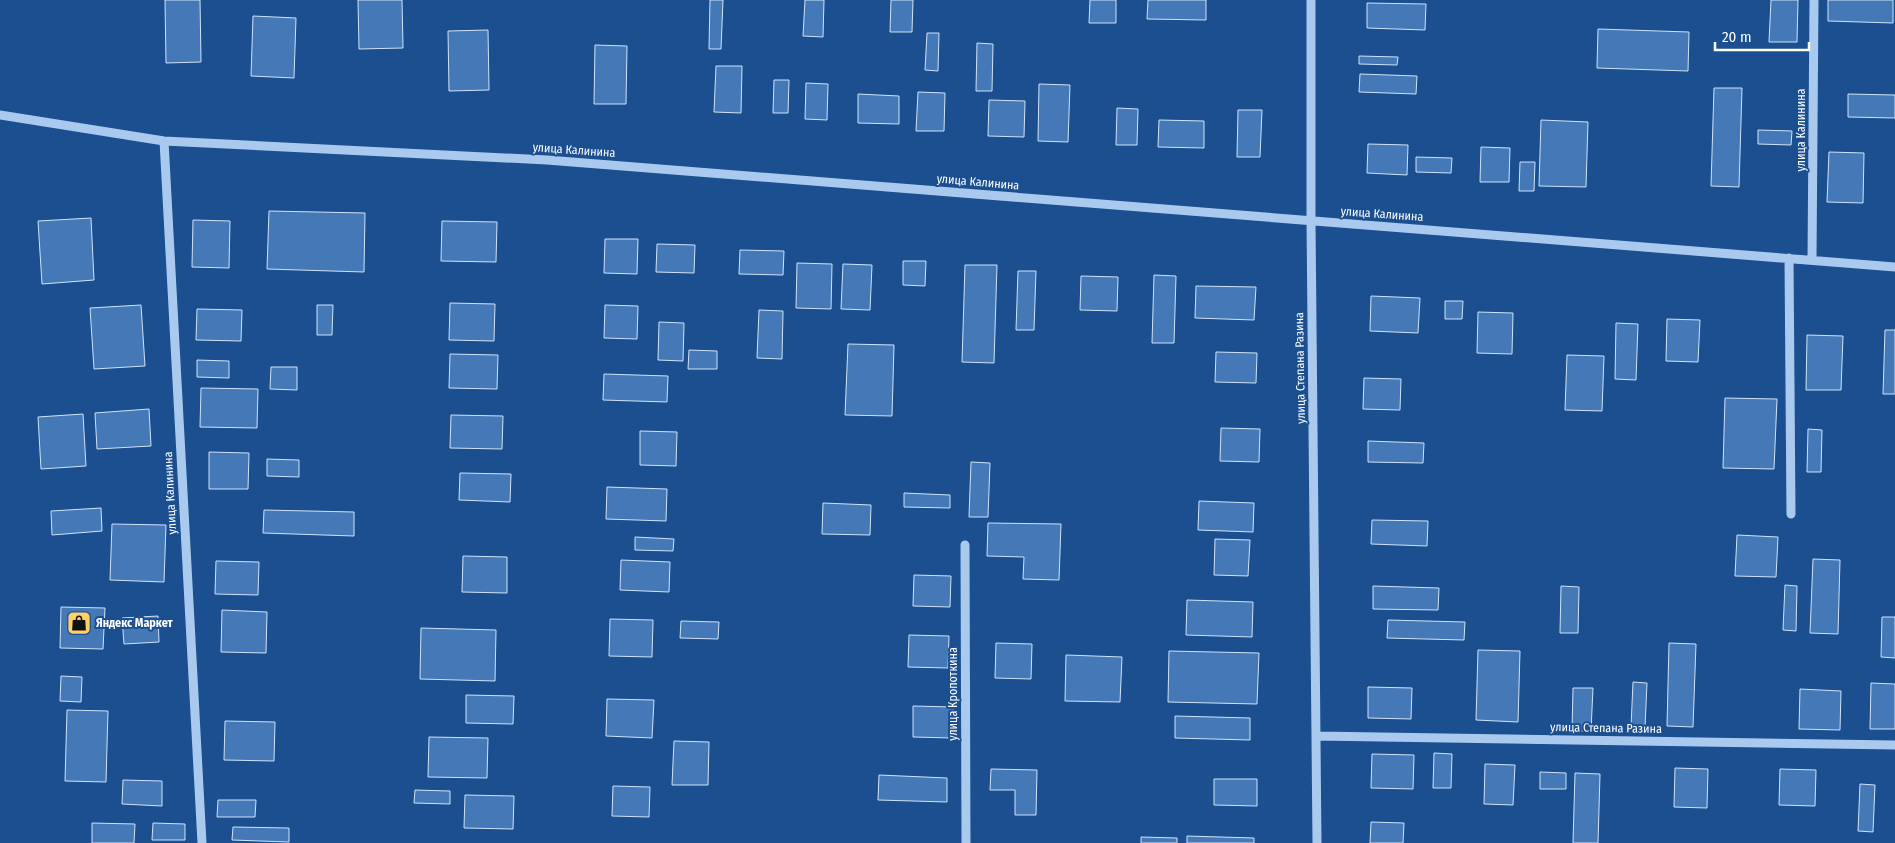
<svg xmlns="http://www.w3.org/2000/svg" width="1895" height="843" viewBox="0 0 1895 843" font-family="'Fira Sans Condensed',sans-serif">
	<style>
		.building { fill: #4478b7; stroke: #cfe3fa }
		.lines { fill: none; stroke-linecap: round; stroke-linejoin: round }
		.minor { stroke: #a9c9ee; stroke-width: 9 }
		.labels { text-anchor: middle; stroke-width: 4; stroke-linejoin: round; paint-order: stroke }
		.street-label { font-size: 12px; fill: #fff; stroke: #1b4f8f }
		.poi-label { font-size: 12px; font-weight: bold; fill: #fff; stroke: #1b4f8f; text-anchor: start }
	</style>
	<rect width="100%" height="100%" fill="#1b4f8f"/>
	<path class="building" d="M165,0H200L201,62L166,63Z
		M358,0H402L403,48L359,49Z
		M710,0H723L721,49H709Z
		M805,0H824L823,37L803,36Z
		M891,0H913L912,32H890Z
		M1090,0H1116V23H1089Z
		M1148,0H1206V20L1147,19Z
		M1771,0H1798L1797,42H1769Z
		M1828,0H1893V23L1828,21Z
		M1367,3L1426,4L1425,30L1367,28Z
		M253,16L296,18L294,78L251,76Z
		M1598,29L1689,32L1688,71L1597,68Z
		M488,30L489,90L449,91L448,31Z
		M927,33H939L938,71L925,70Z
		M977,43L993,44L992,91H976Z
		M595,45L627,46L626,104H594Z
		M1359,56L1398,57L1397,65L1359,64Z
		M716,66H742L741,113L714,112Z
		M1360,74L1417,76L1416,94L1359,92Z
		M774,80H789L788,113H773Z
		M806,83L828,84L827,120L805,119Z
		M1039,84L1070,85L1068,142L1038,141Z
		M1714,88H1742L1739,187L1711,186Z
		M918,92L945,93L944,131H916Z
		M858,94L899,96V124L858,123Z
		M1848,94L1895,95V118L1848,117Z
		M989,100L1025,101L1024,137L988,136Z
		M1117,108L1138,109L1137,145H1116Z
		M1238,110H1262L1260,157H1237Z
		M1159,120L1204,121V148L1158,147Z
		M1541,120L1588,122L1586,187L1539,186Z
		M1758,130L1792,131L1791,145L1758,144Z
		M1368,144L1408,145L1407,175L1367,173Z
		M1481,147L1510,148L1509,182H1480Z
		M1829,152L1864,153L1863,203L1827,202Z
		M1416,157L1452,158L1451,173L1416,172Z
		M1520,162H1535L1534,191H1519Z
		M269,211L365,213L364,272L267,269Z
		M91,218L94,280L42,284L38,221Z
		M193,220L230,221L229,268L192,267Z
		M442,221L497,222L496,262L441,261Z
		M605,239H638L637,274L604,273Z
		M657,244L695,245L694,273L656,272Z
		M740,250L784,251L783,275L739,274Z
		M903,261H926L925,286L903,285Z
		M797,263L832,264L831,309L796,308Z
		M843,264L872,265L870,310L841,309Z
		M965,265H997L994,363L962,362Z
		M1018,271H1036L1034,330H1016Z
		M1154,275L1176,276L1174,343H1152Z
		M1081,276L1118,277L1117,311L1080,310Z
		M1196,286L1256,287L1254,320L1195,318Z
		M1371,296L1420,298L1418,333L1370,331Z
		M1445,301H1463L1462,319H1445Z
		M450,303L495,304L494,341L449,340Z
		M141,305L145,366L94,369L90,308Z
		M317,305H333L332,335H317Z
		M605,305L638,306L637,339L604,338Z
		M197,309L242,310L241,341L196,340Z
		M759,310L783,311L782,359L757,358Z
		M1478,312L1513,313L1512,354L1477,353Z
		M1667,319L1700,320L1698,362L1666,361Z
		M659,322L684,323L683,361L658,360Z
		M1616,323L1638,324L1636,380L1615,379Z
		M1885,330H1895V394H1883Z
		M1807,335L1843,336L1841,390H1806Z
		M848,344L894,345L892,416L845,415Z
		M689,350L717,351V369H688Z
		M1216,352L1257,353L1256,383L1215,382Z
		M450,354L498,355L497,389L449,388Z
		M1567,355L1604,356L1602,411L1565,410Z
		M197,360L229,361V378L197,377Z
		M271,367H297V390L270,389Z
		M604,374L668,376L667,402L603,400Z
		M1364,378L1401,379L1400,410L1363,409Z
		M201,388L258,389L257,428L200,427Z
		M1725,398L1777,399L1774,469L1723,468Z
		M149,409L151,446L97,449L95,413Z
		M83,414L86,466L41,469L38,417Z
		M451,415L503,416L502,449L450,448Z
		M1221,428L1260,429L1259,462L1220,461Z
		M1808,429L1822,430L1821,472H1807Z
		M640,431L677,432L676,466L640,465Z
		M1368,441L1424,443L1423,463L1368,462Z
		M209,452L249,453L248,489H209Z
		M267,459L299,460V477L267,476Z
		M971,462L990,463L988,517H969Z
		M460,473L511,474L510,502L459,500Z
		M607,487L667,489L666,521L606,519Z
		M904,493L950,495V508L904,507Z
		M1199,501L1254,503L1253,532L1198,530Z
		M823,503L871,505L870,535L822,534Z
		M101,508L102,531L52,535L51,511Z
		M264,510L354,512V536L263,533Z
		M1372,520L1428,521L1427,546L1371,544Z
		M988,523L1061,524L1059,580L1023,579L1024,557L987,556Z
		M112,524L166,525L164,582L110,580Z
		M1737,535L1778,537L1776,577L1735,576Z
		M635,537L674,539L673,551L635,550Z
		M1215,539L1250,540L1248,576L1214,575Z
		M463,556L507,557V593L462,592Z
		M1813,559L1840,560L1838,634L1810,633Z
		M621,560L670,562L669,592L620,590Z
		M216,561L259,562L258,595L215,594Z
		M914,575L951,576L950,607L913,606Z
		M1785,585L1797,586L1796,631L1783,630Z
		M1373,586L1439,588L1438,610L1373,609Z
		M1561,586L1579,587L1578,633H1560Z
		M1187,600L1253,602L1252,637L1186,635Z
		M61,607L105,608L103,649L60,648Z
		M222,610L267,612L266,653L221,652Z
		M158,616L159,642L124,644L122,618Z
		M1882,617H1895V658L1881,657Z
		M610,619L653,620L652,657L609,656Z
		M1388,620L1465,622L1464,640L1387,638Z
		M681,621L719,622L718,639L680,638Z
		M421,628L496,630L495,681L420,679Z
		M909,635L949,636L948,668L908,667Z
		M996,643L1032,644L1031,679L995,678Z
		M1669,643L1696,644L1693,727L1667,726Z
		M1478,650L1520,651L1518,722L1476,720Z
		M1169,651L1259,653L1257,704L1168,702Z
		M1066,655L1122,657L1120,702L1065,701Z
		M61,676L82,677L81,702L60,701Z
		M1633,682L1647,683L1645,728L1631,727Z
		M1871,683L1895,684V729H1870Z
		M1368,687L1412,688L1411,719L1368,718Z
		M1573,688H1593L1591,731H1572Z
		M1800,689L1841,691L1840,730L1799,729Z
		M466,695L514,696L513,724L466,723Z
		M607,699L654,700L652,738L606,736Z
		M913,706L953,707L952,738L913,737Z
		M67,710L108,711L106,782L65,781Z
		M1175,716L1250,718V740L1175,738Z
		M225,721L275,722L274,761L224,760Z
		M429,737L488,738L487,778L428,777Z
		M674,741L709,742L708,785H672Z
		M1434,753L1452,754L1451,788H1433Z
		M1372,754L1414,755L1413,789L1371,788Z
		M1485,764L1515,765L1513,805L1484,804Z
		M1675,768L1708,769L1707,808L1674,807Z
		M991,769L1037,770L1036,815H1015V790H990Z
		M1780,769L1816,770L1815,806L1779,805Z
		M1540,772L1566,773V789H1540Z
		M1575,773L1600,774L1598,843H1573Z
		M879,775L947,778V802L878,800Z
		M1214,779H1257V806L1214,805Z
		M123,780L162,781V806L122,804Z
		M1860,784L1875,785L1873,832L1858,831Z
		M613,786L650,787L649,817L612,816Z
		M415,790L450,791V804L414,803Z
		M465,795L514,796L513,829L464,828Z
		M218,800H256L255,817H217Z
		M1371,822L1404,823L1403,843H1370Z
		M92,823L135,824L134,843H92Z
		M153,823L185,824V840H152Z
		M233,827L289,828V842L232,840Z
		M1187,836L1254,838V843H1187Z
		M1141,837L1177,838V843H1141Z"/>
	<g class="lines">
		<path class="minor" d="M1311,0V221L1317,843
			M0,115L164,141L547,160L1895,267
			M164,141L202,843
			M1789,258L1791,514
			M1812,260L1814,0
			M965,545L966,843
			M1316,736L1895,745"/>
	</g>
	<defs>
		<g id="shop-square" transform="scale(1.25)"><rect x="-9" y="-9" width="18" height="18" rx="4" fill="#ffd166" stroke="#1b4f8f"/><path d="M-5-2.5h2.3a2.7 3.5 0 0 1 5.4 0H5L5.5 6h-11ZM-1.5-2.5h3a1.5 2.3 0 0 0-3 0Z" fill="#111"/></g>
	</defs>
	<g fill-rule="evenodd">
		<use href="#shop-square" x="79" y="623"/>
	</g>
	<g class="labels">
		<g class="street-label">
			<text transform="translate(1801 130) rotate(-90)" y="4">улица Калинина</text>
			<text transform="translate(574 150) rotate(4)" y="4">улица Калинина</text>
			<text transform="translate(978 182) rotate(5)" y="4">улица Калинина</text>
			<text transform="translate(1382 214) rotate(4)" y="4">улица Калинина</text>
			<text transform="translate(1300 368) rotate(-91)" y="4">улица Степана Разина</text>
			<text transform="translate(170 493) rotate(-93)" y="4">улица Калинина</text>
			<text transform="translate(953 694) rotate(-90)" y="4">улица Кропоткина</text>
			<text transform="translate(1606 728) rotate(1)" y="4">улица Степана Разина</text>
		</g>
		<g class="poi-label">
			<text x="96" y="627">Яндекс Маркет</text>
		</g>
	</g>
	<path d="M1715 42v8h94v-8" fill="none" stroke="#ffffff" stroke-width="2.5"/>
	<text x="1722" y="42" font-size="15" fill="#ffffff" stroke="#1b4f8f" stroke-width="4" paint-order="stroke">20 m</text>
</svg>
